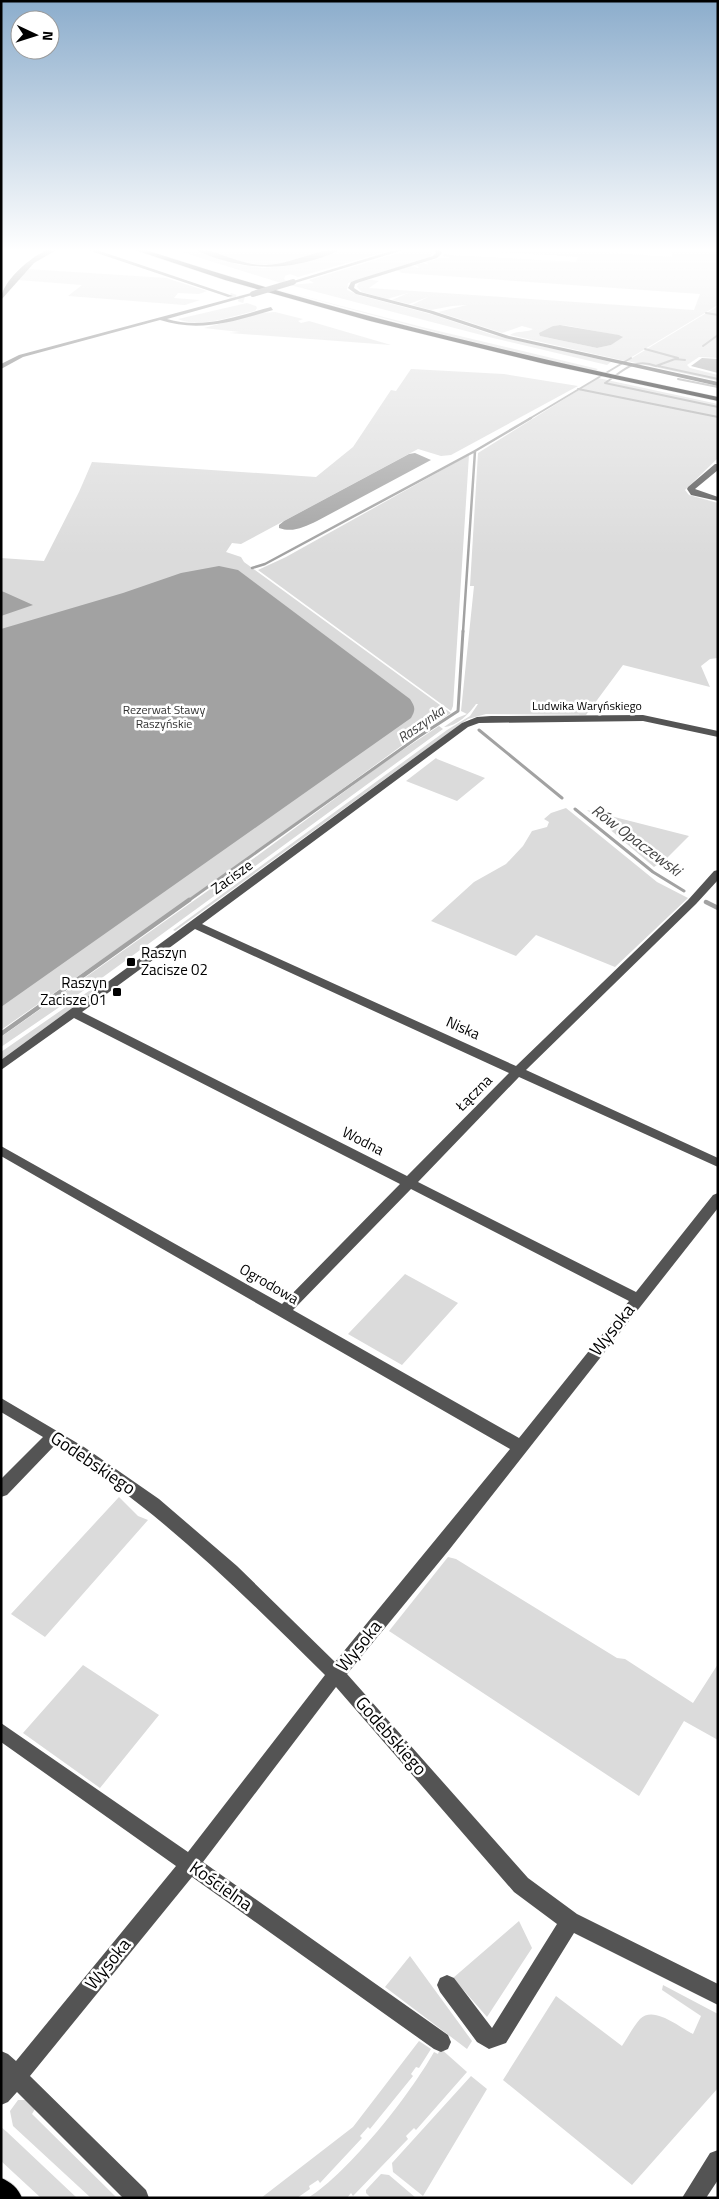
<svg xmlns="http://www.w3.org/2000/svg" width="719" height="2199" viewBox="0 0 719 2199" font-family="'Titillium Web',sans-serif">
	<style>
		.green { fill: #dbdbdb; fill-rule: evenodd }
		.water { fill: #a2a2a2 }
		.lines { fill: none; stroke-linecap: round; stroke-linejoin: round }
		.stream-far3 { stroke: #a2a2a2; stroke-width: 2 }
		.stream-far2 { stroke: #a2a2a2; stroke-width: 2.5 }
		.stream-far1 { stroke: #a2a2a2; stroke-width: 3 }
		.stream { stroke: #a2a2a2; stroke-width: 4.5 }
		.minor-tunnel { stroke: #d9d9d9; stroke-width: 6; stroke-dasharray: 6 3; stroke-linecap: butt }
		.major-casing { stroke: #dbdbdb; stroke-width: 2 }
		.highway-casing { stroke: #dbdbdb; stroke-width: 1 }
		.minor { fill: #545454; fill-rule: evenodd }
		.major { fill: #000; fill-rule: evenodd }
		.highway { fill: #000; fill-rule: evenodd }
		.minor-bridge { stroke: #545454; stroke-width: 6 }
		.poi-dot { fill: #000; stroke: #fff; stroke-width: 2 }
		.labels { text-anchor: middle; stroke-width: 5; stroke-linejoin: round; paint-order: stroke }
		.far-street-label { font-size: 12px; fill: #000; stroke: #fff }
		.far-park-label { font-size: 12px; fill: #323232; stroke: #fff }
		.far-water-label { font-size: 14px; font-style: italic; fill: #434343; stroke: #fff }
		.street-label { font-size: 15px; fill: #000; stroke: #fff }
		.poi-label { font-size: 15px; fill: #000; stroke: #fff; text-anchor: start }
		.water-label { font-size: 16px; font-style: italic; fill: #434343; stroke: #fff }
		.near-street-label { font-size: 18px; fill: #000; stroke: #fff }
	</style>
	<rect width="100%" height="100%" fill="#fff"/>
	<path class="green" d="M169,248H188L240,265L263,268L286,266L350,248H398L298,277L290,274L285,276L284,279L287,281L281,283Z
		M200,248L328,250C305,257 280,267 256,264C237,262 218,254 200,248Z
		M415,248H429L433,253L430,257L348,283L347,290L358,295L434,315L493,335L611,362L607,365L489,337L290,285L314,283L309,280Z
		M441,248H551L672,257V248H718V305L625,361L510,335C517,330 527,333 533,329L522,326L502,333L438,312L467,305L452,306L431,310L412,305L428,297L409,304L392,300L408,293L387,299L362,292L357,287C359,278 372,279 379,281L369,288L694,310L700,294L402,273L397,270L411,266L418,268L419,267L415,265L423,263L429,265L426,262L441,258H448L449,257L443,256L445,253L450,255L576,262L578,257L449,249L450,251ZM560,325L569,326L622,336L611,345L597,348L540,336L553,326Z
		M28,269L166,278L207,291L199,294L178,293L174,298L200,300L185,305L68,296L82,285L18,280Z
		M276,289L426,328L598,369L595,371L453,337Z
		M247,303L256,306L257,308L255,311C231,316 201,329 178,319Z
		M718,306V358L699,357L687,365L690,368L718,375V381L627,361Z
		M275,312L303,319L298,321L301,323L309,321L391,345L229,333L240,332L204,328L261,313Z
		M411,369L504,374L578,386L451,455L441,456L418,449L241,544L232,543L226,552L241,557L244,562L451,713L415,736L253,854L1,1030V558L44,561L79,492L92,462L316,477L353,447L391,390L396,391Z
		M598,378L718,404V458L685,490L689,495L718,503V658L710,659L701,666L710,687L623,665L586,715H614L486,714L468,719L175,931L173,930L447,730L470,716L478,704H476C469,714 457,726 444,727L457,718L467,714L461,711L474,586H470L478,453Z
		M469,455L453,706L451,711L258,570L286,557Z
		M439,726L443,729L99,980L1,1047V1037L257,856L386,761Z
		M436,758L437,759L485,778L457,801L406,781Z
		M566,808L657,882L688,898L615,967L536,935L516,956L431,921L474,882L506,864L523,846L532,831L547,827L549,822L544,819L551,813Z
		M587,810L689,836L667,858L654,867Z
		M102,982L105,984L1,1060V1052Z
		M405,1274L458,1303L402,1365L348,1334Z
		M119,1497L138,1516L148,1520L45,1637L11,1614Z
		M448,1557L456,1559L617,1658L625,1659L693,1703L718,1664V1740L684,1721L639,1796L389,1631Z
		M83,1665L159,1715L100,1788L23,1733Z
		M519,1921L532,1948L487,2017L453,1978Z
		M410,1956L472,2041L467,2049L385,1987Z
		M663,1985L718,2014V2088L632,2185L503,2080L556,1996L622,2046C628,2037 633,2027 640,2019C654,2005 680,2028 693,2034L701,2016L662,1990Z
		M419,2041L431,2049L419,2068L416,2067L411,2074L413,2076L370,2129L368,2127L360,2136L362,2138L320,2183L318,2180L309,2186L310,2189L297,2198H261L353,2127Z
		M440,2048L467,2072L416,2130L414,2128L406,2136L408,2139L353,2196L351,2193L347,2198H308C350,2171 409,2096 434,2052L438,2054Z
		M471,2076L487,2089L423,2196L393,2172L392,2163Z
		M18,2100H26L35,2109L32,2114L117,2198H91L13,2126L10,2111Z
		M1,2127L7,2132L77,2198H41L1,2161Z
		M381,2174L389,2175L416,2198H371L366,2193V2190Z"/>
	<path class="water" d="M560,325L619,335L623,337L611,345L597,348L540,336L539,333L553,326Z
		M702,358L718,359V373L691,366Z
		M415,453L431,460L317,521C304,527 293,533 279,528V525L284,521L409,454Z
		M219,566L238,570L410,699C415,707 416,709 411,718L1,1007V629L123,593L181,573Z
		M1,591L4,592L33,605L1,616Z"/>
	<g class="lines">
		<path class="stream-far3" d="M706,313L718,315
			M703,346L718,335
			M645,349L678,358
			M685,360L675,359L656,366C634,357 623,371 605,383L718,407
			M658,366L718,379
			M678,379L718,387
			M578,389L718,417
			M529,419L631,358"/>
		<path class="stream-far2" d="M252,568L265,564L475,451L531,418
			M463,632L475,451"/>
		<path class="stream-far1" d="M479,730L562,798
			M575,809L653,872L684,891
			M188,901L418,737L458,711L463,631"/>
		<path class="stream" d="M706,902L718,908
			M1,1034L189,900"/>
		<path class="minor-tunnel" d="M230,296L244,300"/>
		<g class="major-casing">
			<path id="major" d="M1,2178C11,2182 18,2188 22,2198H1Z"/>
		</g>
		<g class="highway-casing">
			<path id="highway" d="M129,248H140C329,311 523,356 718,397V401L545,364L370,321L225,280Z"/>
		</g>
		<path class="minor" d="M51,248H60L34,263L1,300C1,281 34,254 51,248Z
			M82,248H91L233,296L228,297Z
			M191,248C216,248 239,266 266,265C293,264 319,248 345,248C292,273 244,273 191,248Z
			M401,248H410L295,283L290,282Z
			M433,248H438L442,253L437,258L360,282L355,284L354,288L360,292L433,311L509,336L718,382V386L505,338L429,313L356,294L348,288L351,282L356,280L433,256L436,253Z
			M251,293L256,294L167,319C202,330 237,316 271,307L273,310C235,321 200,333 160,320L23,357L1,369V364L19,355Z
			M715,464H718V470L695,489L718,497V501L691,495L687,489L688,487Z
			M643,715L718,731V737L643,721L479,723L468,727L202,924L516,1066L688,900L714,871L718,870V880L696,904L526,1070L718,1158V1167L519,1077L418,1182L636,1292L713,1195L718,1193V1208L449,1550L347,1674L528,1878L577,1914L718,1984V2005L574,1933L506,2043L489,2049L477,2042L440,1992L437,1985L440,1978L447,1975L454,1978L492,2028L557,1924L514,1892L336,1687L203,1862L448,2035L451,2042L448,2049L441,2052L434,2049L192,1877L30,2076L146,2190L149,2198H123L17,2092L8,2102L1,2105V2051L8,2054L16,2061L176,1866L1,1742V1723L188,1852L325,1675C240,1591 157,1508 55,1445L7,1495L1,1497V1479L43,1437L1,1412V1398L84,1447L159,1499L237,1566L335,1662L510,1449L1,1156V1146L282,1304L400,1184L74,1018L1,1070V1060L462,723L477,717L491,716ZM195,929L509,1073L407,1176L82,1012ZM411,1189L629,1301L519,1438L293,1310Z
			M718,2150V2180L706,2198H682L710,2153Z"/>
		<use href="#major" class="major"/>
		<use href="#highway" class="highway"/>
		<path class="minor-bridge" d="M253,294L293,282"/>
	</g>
	<linearGradient id="sky" x2="0" y2="1"><stop stop-color="#8cadcc"/><stop offset="0.45" stop-color="#fff"/><stop offset="1" stop-color="#fff" stop-opacity="0"/></linearGradient>
	<rect width="719" height="556" fill="url(#sky)"/>
	<g class="poi-dot">
		<rect x="126" y="957" width="10" height="10" rx="2.5"/>
		<rect x="112" y="987" width="10" height="10" rx="2.5"/>
	</g>
	<g class="labels">
		<g class="far-street-label">
			<text x="587" y="710">Ludwika Waryńskiego</text>
		</g>
		<g class="far-park-label">
			<text x="164" y="714">Rezerwat Stawy<tspan x="164" dy="14">Raszyńskie</tspan></text>
		</g>
		<g class="far-water-label">
			<text transform="translate(421 724) rotate(-35)" y="5">Raszynka</text>
		</g>
		<g class="street-label">
			<text transform="translate(232 877) rotate(-36)" y="5">Zacisze</text>
			<text transform="translate(463 1028) rotate(24)" y="5">Niska</text>
			<text transform="translate(474 1093) rotate(-45)" y="5">Łączna</text>
			<text transform="translate(363 1141) rotate(27)" y="5">Wodna</text>
			<text transform="translate(269 1284) rotate(30)" y="5">Ogrodowa</text>
		</g>
		<g class="poi-label">
			<text x="141" y="958">Raszyn<tspan x="141" dy="17">Zacisze 02</tspan></text>
			<text x="107" y="988" text-anchor="end">Raszyn<tspan x="107" dy="17">Zacisze 01</tspan></text>
		</g>
		<g class="water-label">
			<text transform="translate(637 840) rotate(37)" y="6">Rów Opaczewski</text>
		</g>
		<g class="near-street-label">
			<text transform="translate(612 1330) rotate(-52)" y="6">Wysoka</text>
			<text transform="translate(93 1463) rotate(34)" y="6">Godebskiego</text>
			<text transform="translate(359 1646) rotate(-51)" y="6">Wysoka</text>
			<text transform="translate(391 1736) rotate(49)" y="6">Godebskiego</text>
			<text transform="translate(221 1886) rotate(35)" y="6">Kościelna</text>
			<text transform="translate(108 1964) rotate(-51)" y="6">Wysoka</text>
		</g>
	</g>
	<rect width="719" height="2199" fill="none" stroke="#000000" stroke-width="5"/>
	<g transform="translate(35 35) rotate(94)"><circle r="24" fill="#ffffff" stroke="#999999"/>
	<path d="M0-4L9 19L0 12L-9 19Z" fill="#000000"/>
	<text y="-8" font-size="14" font-weight="bold" text-anchor="middle" fill="#000000">N</text>
	</g>
</svg>
